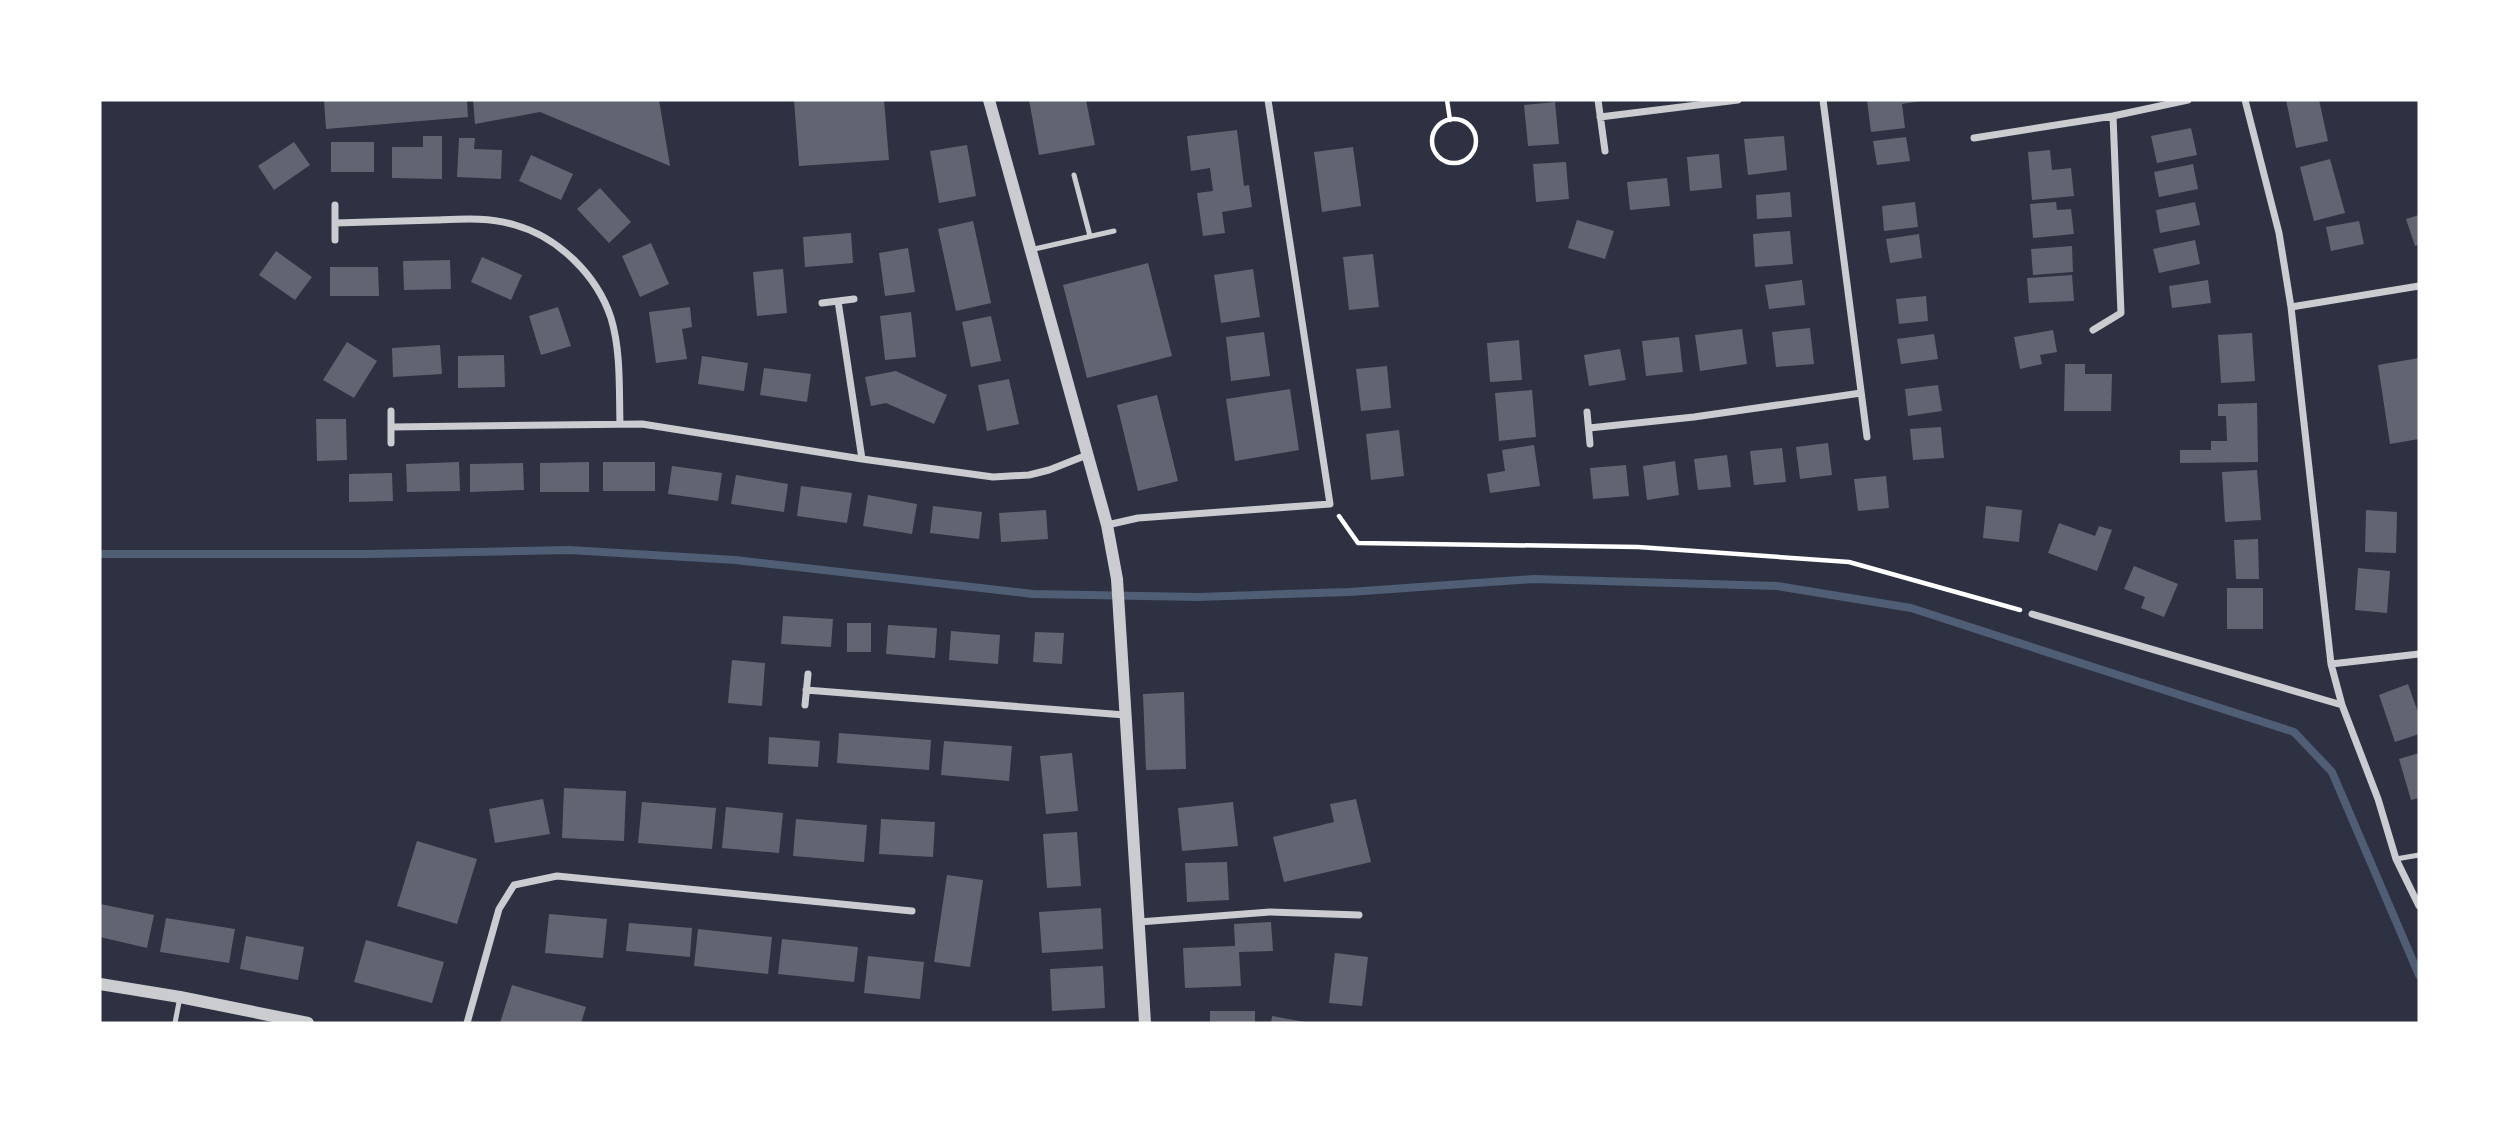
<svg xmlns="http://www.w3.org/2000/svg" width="2519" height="1123" viewBox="0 0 2519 1123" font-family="Mulish,sans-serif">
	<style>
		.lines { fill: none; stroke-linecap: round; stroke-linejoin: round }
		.stream { stroke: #4f5d75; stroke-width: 8 }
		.building { fill: #626471 }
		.path { stroke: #fff; stroke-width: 4.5 }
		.service { stroke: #caccd0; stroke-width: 5 }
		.minor { stroke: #caccd0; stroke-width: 7 }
		.tertiary { stroke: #caccd0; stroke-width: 12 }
	</style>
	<rect width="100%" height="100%" fill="#2d3142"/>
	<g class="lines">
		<path class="stream" d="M100,554H370L569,550L735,560L1033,594L1198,597L1349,592L1534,579L1777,586L1911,608L2294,732L2332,772L2419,975"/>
	</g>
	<path class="building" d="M324,100H467L468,117L326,129Z
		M473,100H659L670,166L540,112L475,124Z
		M794,100H884L889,160L799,166Z
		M1029,100H1086L1095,145L1039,155Z
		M1867,100H1921V101L1902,104L1905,128L1871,132Z
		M2286,100H2319L2328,141L2296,148Z
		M1555,102L1559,144L1528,146L1524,105Z
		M2191,128L2197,155L2157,163L2151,136Z
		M1237,130L1244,186L1249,185L1252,207L1222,212L1225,233L1203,236L1197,193L1213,191L1210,168L1191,171L1187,136Z
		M423,136H442V179L392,178V147H423Z
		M1784,136L1787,170L1748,175L1744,139Z
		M1906,137L1910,161L1877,165L1873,141Z
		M459,138H475L474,149L502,150L501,179L457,177Z
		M294,142L310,165L274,190L258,166Z
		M331,142H374V172H331Z
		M967,145L976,196L939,203L930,151Z
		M1353,147L1361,206L1322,212L1314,152Z
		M2050,150L2052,170L2071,168L2074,196L2032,200L2028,152Z
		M1719,154L1722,188L1690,191L1687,157Z
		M531,155L573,174L561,200L519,181Z
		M2330,159L2345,213L2314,221L2300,167Z
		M1566,162L1569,199L1536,202L1533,164Z
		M2193,164L2198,189L2159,197L2154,172Z
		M1667,178L1670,206L1630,210L1627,182Z
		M600,188L631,222L609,243L577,209Z
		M1790,192L1792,217L1757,219L1756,195Z
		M1915,202L1918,227L1884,231L1882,206Z
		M2056,202L2057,210L2071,209L2074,234L2033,238L2030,204Z
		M2195,202L2200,225L2160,233L2156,210Z
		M2419,215V244L2415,246L2406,219Z
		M1577,220L1614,231L1605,259L1568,248Z
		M973,221L991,303L956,311L938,229Z
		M2359,221L2364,244L2331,251L2326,227Z
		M1790,231L1793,264L1755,267L1753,234Z
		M851,233L853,263L805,267L803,237Z
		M1919,234L1922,258L1890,263L1886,239Z
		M2195,240L2200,264L2159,273L2153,249Z
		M651,243L669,284L640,297L622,256Z
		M2072,246L2073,272L2033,275L2031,249Z
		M908,248L915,292L885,296L879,253Z
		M276,251L312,277L295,300L259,275Z
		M1373,254L1379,307L1349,310L1343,257Z
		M482,257L522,275L511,300L471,282Z
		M450,260L451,289L404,290L403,261Z
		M1148,263L1172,356L1087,378L1063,285Z
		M330,267H378L379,296H330Z
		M783,269L787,313L757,316L753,272Z
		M1253,269L1260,317L1221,323L1214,275Z
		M2072,275L2074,301L2029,303L2027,278Z
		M1802,280L1805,305L1769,309L1765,285Z
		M2208,280L2211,303L2172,308L2169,286Z
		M1926,296L1928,321L1899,324L1896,299Z
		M558,307L571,346L541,355L529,316Z
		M690,307L692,327L682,329L687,359L656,363L649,312Z
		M911,312L916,357L885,360L880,316Z
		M991,316L1001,361L971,367L962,322Z
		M1810,328L1814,364L1776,367L1772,332Z
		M1742,329L1747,364L1700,371L1695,335Z
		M2053,330L2057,352L2040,355L2042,364L2020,369L2014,337Z
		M1264,332L1270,376L1231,381L1226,337Z
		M2252,333L2255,381L2221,383L2218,335Z
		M1934,334L1938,359L1901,364L1897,339Z
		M1679,337L1683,372L1646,376L1642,341Z
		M1519,340L1522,380L1490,382L1487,343Z
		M347,342L377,361L354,398L323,380Z
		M440,345L442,374L393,377L392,348Z
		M1620,349L1626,380L1589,386L1584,355Z
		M504,355L505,387L458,388V356Z
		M702,356L748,363L744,391L698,384Z
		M2419,358V439L2390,444L2378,365Z
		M2065,364H2085V374H2112L2111,411H2064Z
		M1387,366L1391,408L1361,411L1356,369Z
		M764,368L811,374L807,402L760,395Z
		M896,371L947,395L934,424L886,403L871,406L865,377Z
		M1009,379L1019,424L987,431L978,385Z
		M1938,385L1942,411L1908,416L1905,389Z
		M1290,389L1299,450L1235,461L1226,399Z
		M1532,390L1536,437L1499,441L1495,393Z
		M1157,395L1178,481L1138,491L1117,405Z
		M2257,403L2258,462L2180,463V450H2211V441H2227L2226,416H2218V404Z
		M316,419H346L347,460L317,461Z
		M1941,427L1944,458L1913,460L1910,429Z
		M1399,430L1404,476L1371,480L1366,434Z
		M1828,443L1832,475L1800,479L1796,447Z
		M1534,445L1540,486L1490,493L1487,474L1505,471L1502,450Z
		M1782,448L1786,482L1754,485L1750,451Z
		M1727,455L1731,487L1698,490L1694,459Z
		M1675,461L1679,495L1647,500L1643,466Z
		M459,462L460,491L407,492L406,464Z
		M589,462V492H540V463Z
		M603,462H655V491H603Z
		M523,463L524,490L470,492V464Z
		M1626,465L1629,496L1593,499L1590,468Z
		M672,466L722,473L718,501L668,494Z
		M2257,470L2261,520L2225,522L2222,472Z
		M392,473L393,501L349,502V474Z
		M736,475L788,484L784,512L731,504Z
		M1886,476L1889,508L1858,511L1854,479Z
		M801,486L852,493L847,523L797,516Z
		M868,495L917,504L912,534L863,526Z
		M933,506L982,512L979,539L930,533Z
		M1986,506L2022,510L2019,542L1983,538Z
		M1046,510L1048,539L1001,542L999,513Z
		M2366,510L2397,512L2396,553L2365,552Z
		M2059,523L2095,536L2099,526L2112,530L2097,571L2048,553Z
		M2258,539L2259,579H2236L2234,540Z
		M2134,566L2178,584L2164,617L2141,608L2145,597L2124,589Z
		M2358,568L2390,571L2387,613L2355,610Z
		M2227,588H2263V629H2227Z
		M783,616L833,619L831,647L781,644Z
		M847,623H871V652H847Z
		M888,625L937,628L935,658L886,654Z
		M951,631L1000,635L998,664L949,660Z
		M1035,632L1064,633L1062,664L1033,662Z
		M732,660L765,663L762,706L728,703Z
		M2408,684L2419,715V734L2395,742L2379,695Z
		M1184,692L1186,769L1146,770L1143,694Z
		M839,733L931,740L929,770L837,763Z
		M769,737L820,741L818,767L768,764Z
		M944,741L1012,746L1009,781L941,775Z
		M1072,753L1078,811L1046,814L1040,756Z
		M2419,753V798L2411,800L2399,759Z
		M564,788L626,791L624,841L562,838Z
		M543,799L550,834L495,843L489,809Z
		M1356,799L1371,862L1284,882L1273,837L1334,822L1330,804Z
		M642,802L716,808L712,849L638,843Z
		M1233,802L1238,846L1182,851L1178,808Z
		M726,807L783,813L779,853L722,848Z
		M796,819L867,825L864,862L793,856Z
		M881,819L935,822L933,857L879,854Z
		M1077,832L1081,886L1047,888L1043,834Z
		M417,841L477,859L457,924L397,906Z
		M1227,862L1229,900L1187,902L1185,863Z
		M947,875L983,880L970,967L934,962Z
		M100,904L154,915L147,948L100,937Z
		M1101,908L1103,949L1042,953L1039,912Z
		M549,914L607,919L603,958L545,953Z
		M166,918L235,929L229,963L160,952Z
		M1271,922L1273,951L1239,952L1241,986L1185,988L1183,948L1235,946L1234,924Z
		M629,923L692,928L690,957L626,951Z
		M698,929L772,937L768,974L694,966Z
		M246,936L304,947L298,980L240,969Z
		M782,939L858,947L854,982L778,974Z
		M366,940L444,962L432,1003L354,982Z
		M1335,953L1368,957L1362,1006L1329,1003Z
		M868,956L924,962L920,999L864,993Z
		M1103,966L1105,1008L1052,1011L1050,969Z
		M512,985L586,1007L581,1023H500Z
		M1210,1011H1255V1023H1210Z
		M1272,1016L1305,1022L1304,1023H1271Z"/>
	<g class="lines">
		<path class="path" d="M1447,100L1450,120
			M1432 141a22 22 0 1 1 44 0a22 22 0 1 1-44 0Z
			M1339,516L1358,543L1638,547L1849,562L2020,610"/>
		<path class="service" d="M1074,175L1090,236
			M1030,250L1114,231
			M2396,859L2419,855
			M175,1023L180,997"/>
		<path class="minor" d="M1598,100L1605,151
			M1823,100L1867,437
			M2245,100L2279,233L2291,307L2331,664L2342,705L2378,799L2396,859L2419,906
			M1600,117L1738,100
			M1974,138L2113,116L2188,100
			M335,205V240
			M335,223C369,222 402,221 436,220C462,219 490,217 515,225C558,237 597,275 611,318C621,351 619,389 620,424
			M838,301L862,459
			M822,303L854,299
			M2291,307L2419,286
			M2093,330L2121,313L2113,116
			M391,411V443
			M1587,412L1590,444
			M391,427L642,424L862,459L993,477L1029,475L1049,470L1087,455
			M1589,428L1694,417L1861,393
			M1107,525L1138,518L1330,504L1268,100
			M2032,614L2342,705
			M2331,664L2419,654
			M806,690L1125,715
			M805,705L808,674
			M1139,922L1270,912L1359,915
			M467,1023L499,909L514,885L557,876L912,911"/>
		<path class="tertiary" d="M989,100L1107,525L1117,579L1145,1023
			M100,984L180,997L308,1023"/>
	</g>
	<rect width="2519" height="1123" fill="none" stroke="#ffffff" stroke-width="203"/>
</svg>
